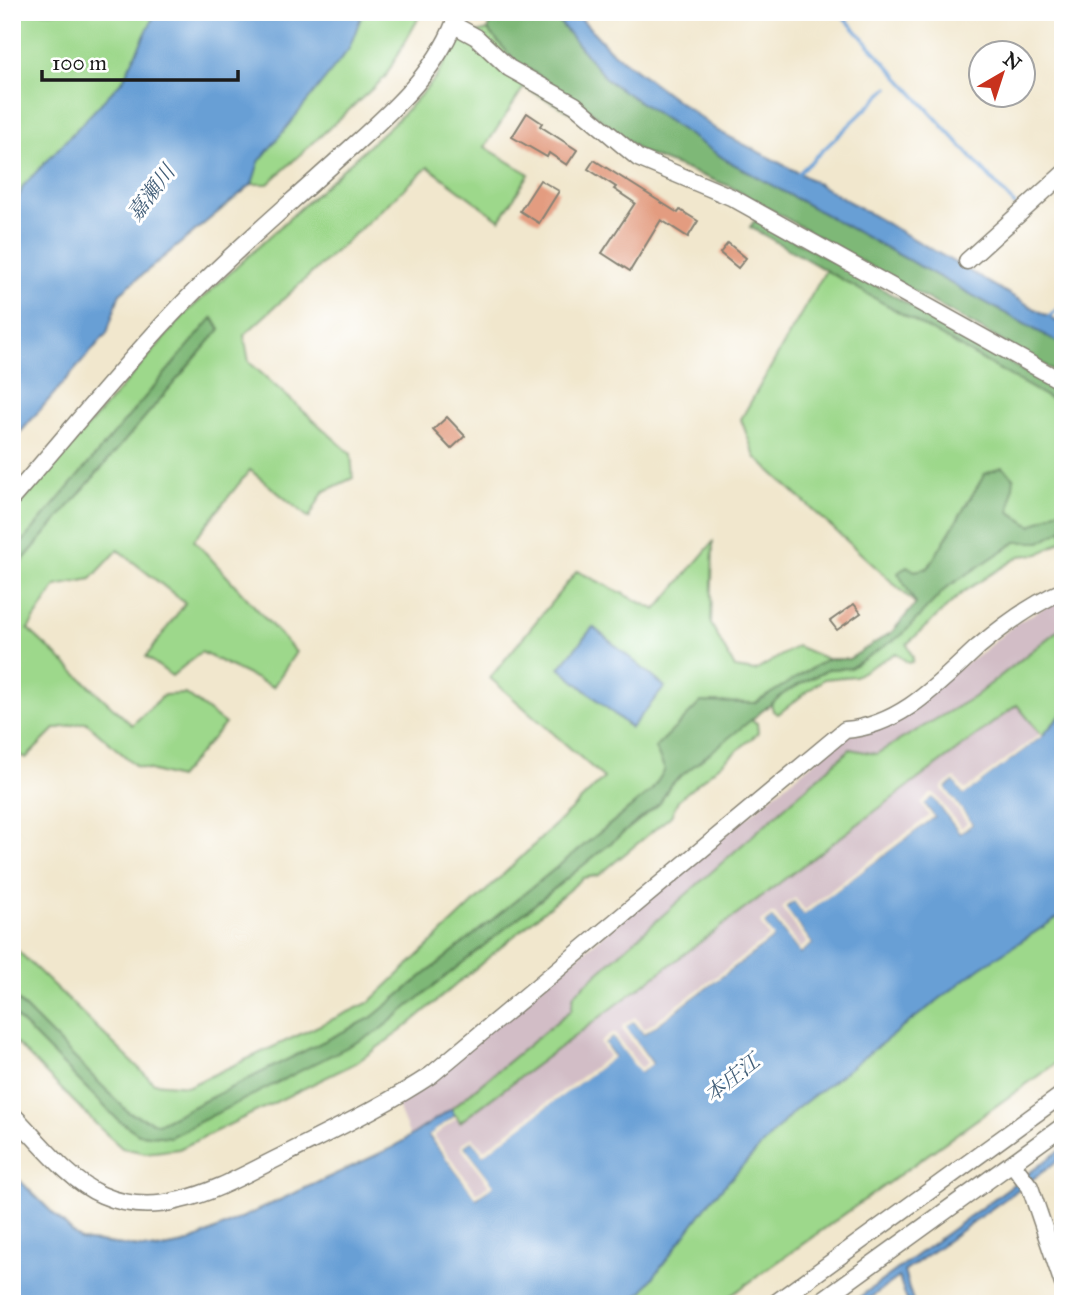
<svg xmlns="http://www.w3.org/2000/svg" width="1075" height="1316" viewBox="0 0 1075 1316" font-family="'IM FELL Great Primer','Noto Serif JP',serif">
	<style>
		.industrial { fill: #d2bdc6 }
		.green { fill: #9dd88b; stroke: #5c7a54; stroke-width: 2 }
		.forest { fill: #7eb877; stroke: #4d6a4a; stroke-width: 2 }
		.water { fill: #679fd5; stroke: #425e78; stroke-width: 2 }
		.pier { fill: #f1e7cd }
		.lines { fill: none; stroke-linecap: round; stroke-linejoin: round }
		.stream { stroke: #679fd5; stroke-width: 3.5 }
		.building { fill: #e39c80 }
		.minor-casing { stroke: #868274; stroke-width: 19 }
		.minor { stroke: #fff; stroke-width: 16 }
		.labels { text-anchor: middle; stroke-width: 6; stroke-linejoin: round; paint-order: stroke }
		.water-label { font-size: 21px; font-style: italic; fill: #425e78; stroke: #fff }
	</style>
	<rect width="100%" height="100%" fill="#fff"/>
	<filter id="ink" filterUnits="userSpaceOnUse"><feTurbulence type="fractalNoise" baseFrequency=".0143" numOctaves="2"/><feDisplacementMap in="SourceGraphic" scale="14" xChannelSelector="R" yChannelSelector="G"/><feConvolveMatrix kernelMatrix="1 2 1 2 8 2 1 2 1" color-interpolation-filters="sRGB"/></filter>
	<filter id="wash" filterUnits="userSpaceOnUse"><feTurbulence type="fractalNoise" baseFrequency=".00686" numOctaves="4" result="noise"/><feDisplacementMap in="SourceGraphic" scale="28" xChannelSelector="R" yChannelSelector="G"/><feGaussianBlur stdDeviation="1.57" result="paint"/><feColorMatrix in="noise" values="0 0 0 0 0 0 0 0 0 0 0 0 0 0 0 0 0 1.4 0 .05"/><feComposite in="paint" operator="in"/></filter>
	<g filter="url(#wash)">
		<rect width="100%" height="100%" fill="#f1e7cd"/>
		<path class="industrial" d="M1063,597V840L493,1284L412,1141L397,1105L848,734L862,733L982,652L1015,624Z"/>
		<path class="green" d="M12,12H223L12,262Z
			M336,12H420L417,21L385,77L268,184H252L120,293Z
			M488,30L515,61L572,96L575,115L524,87L485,147L529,174L500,220L428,167L244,335L249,362L351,454L353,478L323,492L309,518L250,470L194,540L296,652L273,687L201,652L172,676L146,657L185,603L118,550L91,579L56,586L28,629L132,725L164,695L186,694L225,724L178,778L136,766L86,722L55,729L26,758L12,752V573L220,329L213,318L12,554V514L184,315L402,115L435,79L459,38Z
			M826,270L1063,406V508L1031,526L1009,511L985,474L928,568L915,571L916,604L755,457L741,419Z
			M1063,529V540L1039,554L1020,556L963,592L907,644L913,658L912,662L908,663L896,653L855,676L824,679L778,714L773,711L771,703L787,691L829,669L850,668L901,635L946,588L1016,542H1040Z
			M713,542L711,624L735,668L755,671L797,646L827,659L755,703L701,702L665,770L651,791L371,1018L158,1124L129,1113L12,995V945L154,1083L189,1086L370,1002L604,778L490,678L577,571L656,610Z
			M1063,626V713L1042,736L1017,705L460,1122L456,1116L429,1135L476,1198L12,1304V1173L80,1240L157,1249L185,1244L394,1147L451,1109L571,1010L574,994L850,749L876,754L974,697Z
			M749,719L757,723L758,733L678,800L671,816L599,875L583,878L402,1030L356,1063L179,1149L146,1153L122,1148L102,1130L12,1039V1013L118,1120L139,1134L377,1032L660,803L670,785Z
			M1063,876V1058L719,1304H553Z"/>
		<path class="forest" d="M494,12H551L607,80L726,160L1063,345V376L729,186L641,152L572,96L515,61L488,30Z
			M756,219L860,276L1063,394V406L750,227Z
			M212,318L220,329L12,573V554Z
			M1002,467L1014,478L1010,512L1031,526L1063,508V529L1040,542H1016L946,588L902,635L850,668L829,669L787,691L670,785L660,803L377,1032L170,1137L139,1134L118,1120L12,1013V995L129,1113L158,1124L371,1018L651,791L665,770L655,748L701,702L755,703L827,659H849L892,632L916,604L898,573L907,566L915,571L928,568L985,474Z"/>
		<path class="water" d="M156,12H363L349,49L259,162L252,184L120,293L107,333L12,442V216L23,186L123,80Z
			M551,12H575L611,51L718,131L799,173L1063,325V345L726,160L607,80Z
			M593,627L665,687L631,728L559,668Z
			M1063,713V914L980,968L795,1110L712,1199L643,1291L622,1304H12V1173L80,1240L157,1249L185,1244L394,1147L451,1109L455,1116L429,1136L477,1198L493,1185L464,1146L472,1140L483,1154L614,1056L604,1043L613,1037L641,1072L652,1063L625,1027L634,1021L644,1034L773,938L764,924L772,917L800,953L812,944L785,908L794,901L804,914L934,817L924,803L933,797L960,833L972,824L945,788L954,781L964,794L1042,736Z
			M1063,1148V1157L904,1272L914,1304H908L899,1277L862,1304H850Z"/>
		<path class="pier" d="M1040,734L1042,736L964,795L954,781L945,787L972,824L960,833L933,797L924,804L934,817L804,915L794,901L785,907L812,944L800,953L772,917L764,924L774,937L644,1034L634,1021L626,1027L652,1064L640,1073L613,1037L604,1043L614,1057L483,1155L472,1140L464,1146L494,1185L476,1198L429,1135L455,1116L457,1118L434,1136L477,1193L489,1185L461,1148L462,1143L473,1137L484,1150L609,1056L600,1043L611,1033L615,1034L641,1068L647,1063L622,1029L623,1025L635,1017L645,1029L769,937L760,923L771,914H775L800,948L807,943L782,909L783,905L795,898L805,910L929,816L921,803L931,794H935L961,828L967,823L942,789L943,785L955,778L965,790Z"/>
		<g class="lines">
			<path class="stream" d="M839,12L1015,205
				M799,173L888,88
				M1049,317L1063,304"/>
		</g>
		<g id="blocks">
			<path class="building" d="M527,113L542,123L540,126L577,150L567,165L549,153L547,157L512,137Z
				M594,160L678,213L680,210L698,221L688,237L661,220L630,271L602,253L635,203L614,189L616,187L588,169Z
				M540,180L559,191L539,223L520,211Z
				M728,243L746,258L738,268L720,253Z
				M447,417L465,436L451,449L433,430Z
				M854,604L861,613L837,630L830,621Z"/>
		</g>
	</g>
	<g filter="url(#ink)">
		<use href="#blocks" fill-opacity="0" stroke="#868274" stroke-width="2"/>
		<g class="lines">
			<g class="minor-casing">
				<path id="minor" d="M454,25L476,37L509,68L575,105L638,158L731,197L1063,382
					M967,261L1063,174
					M12,498C69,433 123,365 183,303C233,251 290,204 343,155C387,115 440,71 458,12
					M12,1114C38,1140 69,1181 102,1195C127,1206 154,1207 180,1200C216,1192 249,1172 282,1156C333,1130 384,1106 431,1075L845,730C901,726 939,683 978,647C1004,625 1032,604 1063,591
					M1012,1163L1030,1187L1063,1284
					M774,1304L1063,1094
					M817,1304L1063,1126"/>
			</g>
			<use href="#minor" class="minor"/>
		</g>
	</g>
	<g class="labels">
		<g class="water-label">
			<text transform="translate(151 193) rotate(-53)" y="7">嘉瀬川</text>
			<text transform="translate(732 1078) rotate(-38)" y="7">本庄江</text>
		</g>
	</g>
	<rect width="1075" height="1316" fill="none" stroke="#fff" stroke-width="42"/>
	<g transform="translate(1002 74) rotate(39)"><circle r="33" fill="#ffffff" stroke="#a4a4a4" stroke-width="2"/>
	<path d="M0-5L12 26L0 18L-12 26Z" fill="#c8321e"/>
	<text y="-10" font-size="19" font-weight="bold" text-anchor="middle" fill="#1c1c1c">N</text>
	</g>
	<path d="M42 70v10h196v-10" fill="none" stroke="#1c1c1c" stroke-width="3.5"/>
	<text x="52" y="70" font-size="21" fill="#1c1c1c" stroke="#ffffff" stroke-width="5" paint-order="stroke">100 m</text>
</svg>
